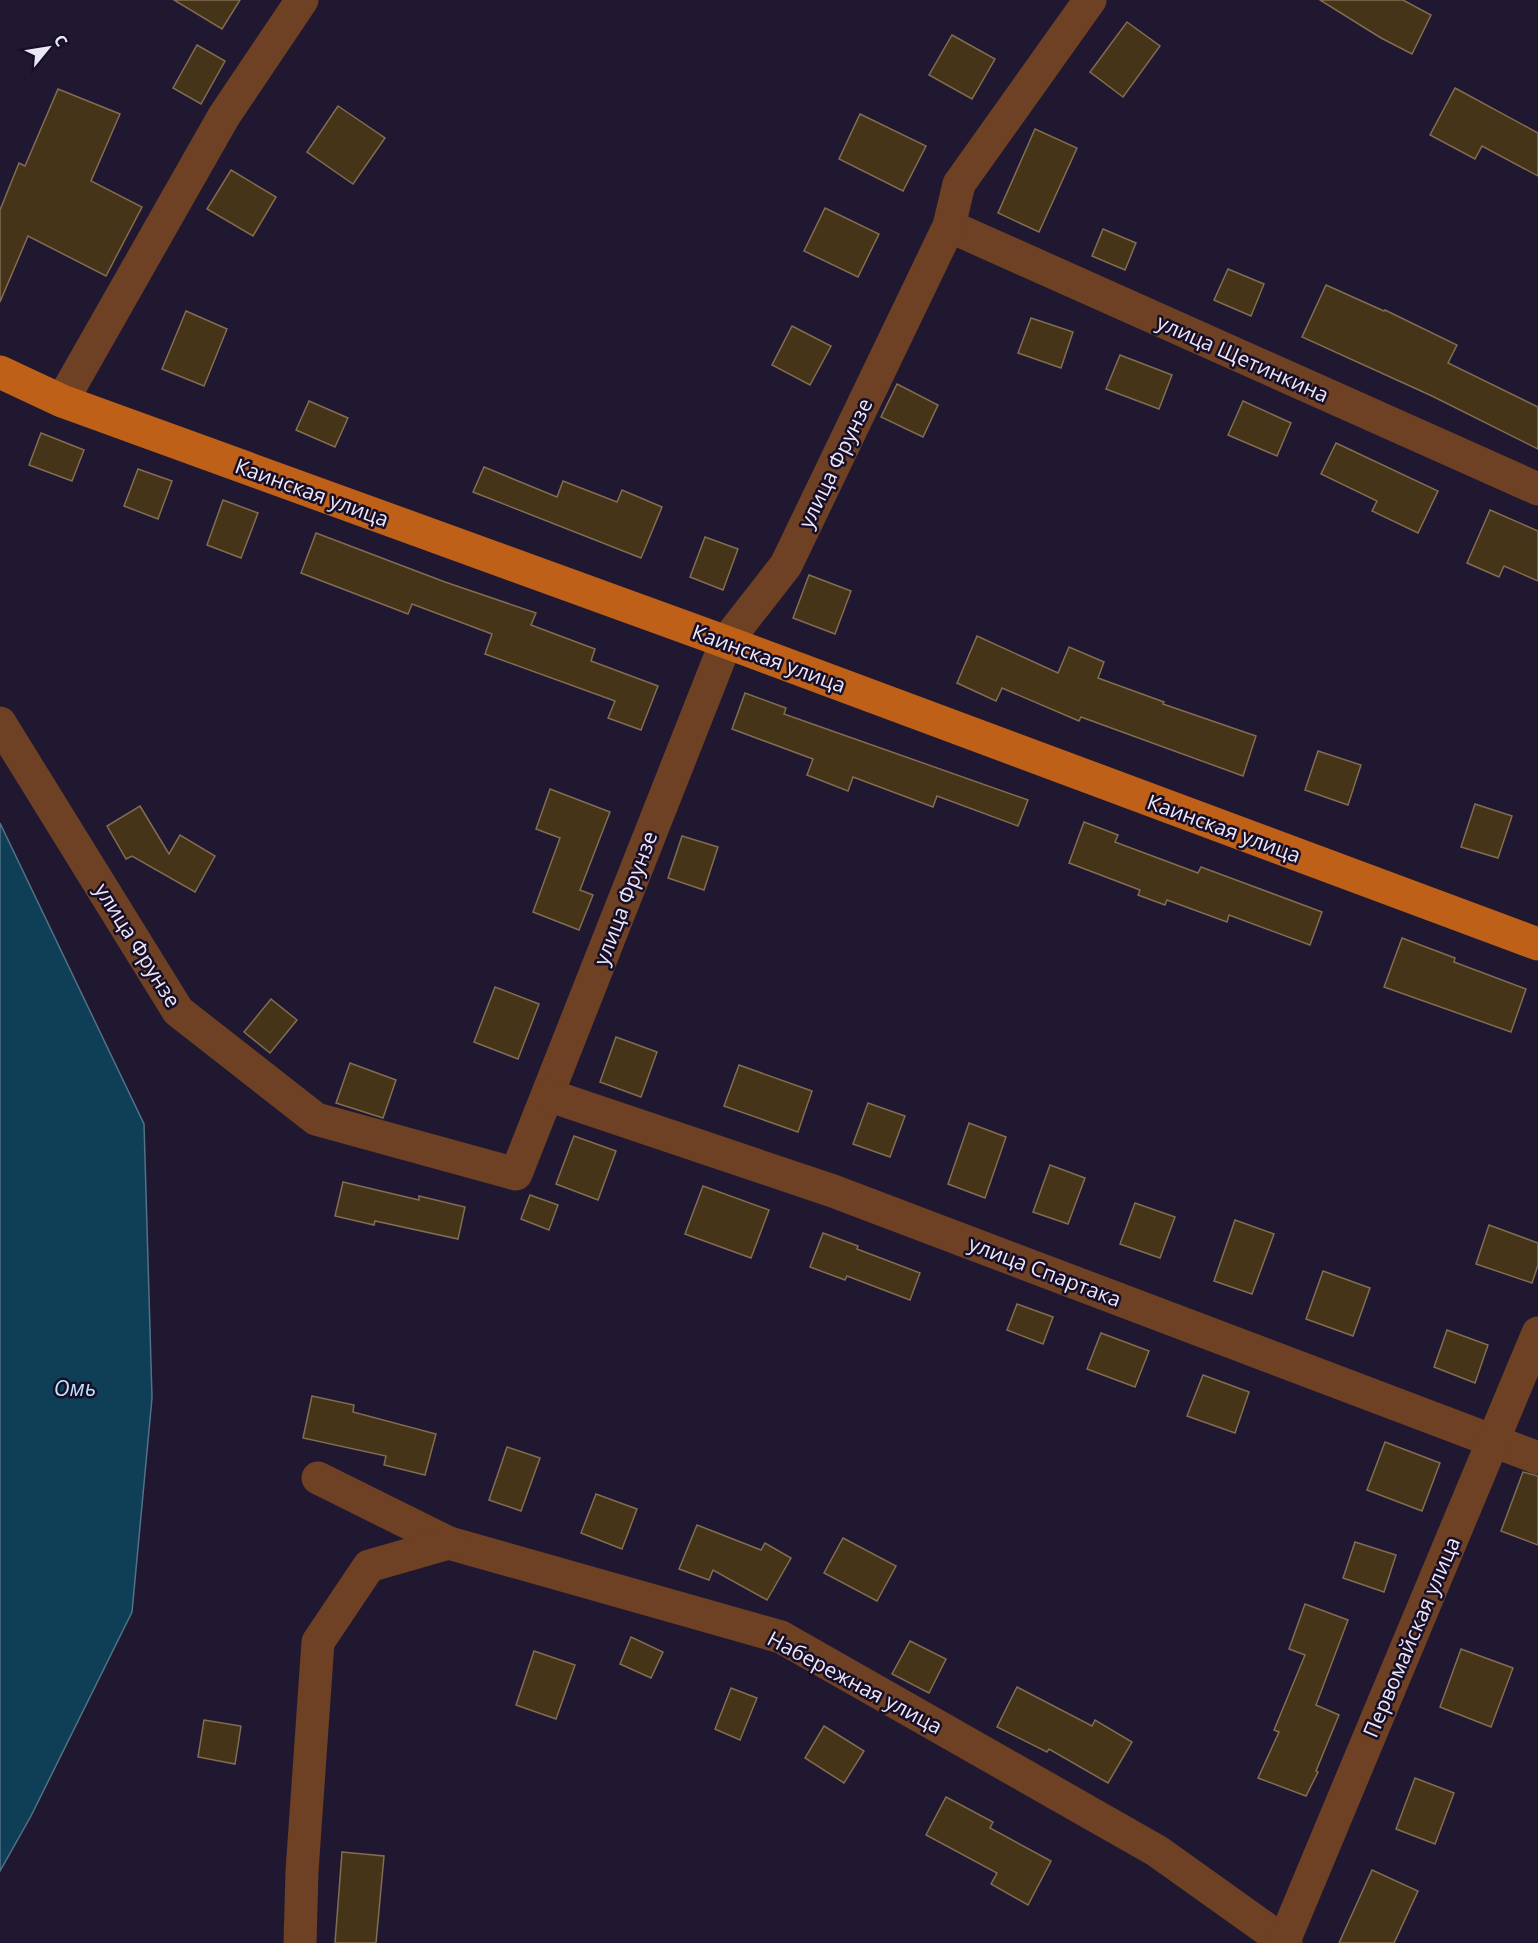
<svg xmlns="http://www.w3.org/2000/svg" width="1538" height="1943" font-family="'Open Sans',sans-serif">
	<rect width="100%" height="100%" fill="#201831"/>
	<path fill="#0f3f57" stroke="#517187" stroke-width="1.5" d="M 0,823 L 144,1124 L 152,1398 L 132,1612 L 31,1816 L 0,1871 Z"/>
	<g fill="#463419" stroke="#816d51" stroke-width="1.5">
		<path d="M 174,0 L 240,0 L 222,29 Z"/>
		<path d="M 1320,0 L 1403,0 L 1431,15 L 1412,54 L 1381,38 Z"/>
		<path d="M 1127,22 L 1160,46 L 1123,97 L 1090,72 Z"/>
		<path d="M 952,35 L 995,59 L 972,99 L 929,75 Z"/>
		<path d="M 197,45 L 225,61 L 201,104 L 173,88 Z"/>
		<path d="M 1455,88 L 1538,133 L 1538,176 L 1482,146 L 1475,159 L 1430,135 Z"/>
		<path d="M 58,89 L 120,114 L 91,181 L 142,207 L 106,276 L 28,236 L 0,302 L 0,210 L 19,163 L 25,166 Z"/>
		<path d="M 338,106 L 385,138 L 353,184 L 307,152 Z"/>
		<path d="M 860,114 L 926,146 L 903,191 L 839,159 Z"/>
		<path d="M 1035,129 L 1077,148 L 1039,232 L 998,213 Z"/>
		<path d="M 231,170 L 276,197 L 253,236 L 207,209 Z"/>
		<path d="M 825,208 L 879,234 L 858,277 L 804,251 Z"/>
		<path d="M 1103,229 L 1136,243 L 1125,270 L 1092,256 Z"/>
		<path d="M 1228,269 L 1264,284 L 1251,316 L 1214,300 Z"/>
		<path d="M 1326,285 L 1384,311 L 1385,310 L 1457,345 L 1448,363 L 1538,407 L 1538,449 L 1432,396 L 1302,337 Z"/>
		<path d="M 186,311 L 227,329 L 204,386 L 162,369 Z"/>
		<path d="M 1031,318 L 1073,332 L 1061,368 L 1018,353 Z"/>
		<path d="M 792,326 L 831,346 L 810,385 L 772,365 Z"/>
		<path d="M 1120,355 L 1172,375 L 1159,409 L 1106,389 Z"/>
		<path d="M 897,384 L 938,405 L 923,437 L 881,417 Z"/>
		<path d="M 309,401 L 348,418 L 335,447 L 296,430 Z"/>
		<path d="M 1243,401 L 1291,423 L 1277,456 L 1228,435 Z"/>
		<path d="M 41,433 L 84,450 L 72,481 L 29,465 Z"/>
		<path d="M 1336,443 L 1438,491 L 1418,533 L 1372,511 L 1377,501 L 1321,474 Z"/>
		<path d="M 484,467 L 557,497 L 563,481 L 617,502 L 622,490 L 662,507 L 641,558 L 473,492 Z"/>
		<path d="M 138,469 L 172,481 L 158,519 L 124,506 Z"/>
		<path d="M 223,500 L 258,513 L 241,558 L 207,545 Z"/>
		<path d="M 1490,510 L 1538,531 L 1538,581 L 1504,566 L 1499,577 L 1467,563 Z"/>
		<path d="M 316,533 L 445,582 L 536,613 L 531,625 L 595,649 L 591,661 L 658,686 L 641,730 L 608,718 L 615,701 L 485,654 L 492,634 L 412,604 L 408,614 L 301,573 Z"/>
		<path d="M 705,537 L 738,549 L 723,590 L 690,577 Z"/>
		<path d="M 809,575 L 851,591 L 835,634 L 793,618 Z"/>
		<path d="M 977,636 L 1058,673 L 1069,647 L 1104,662 L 1098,678 L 1164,702 L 1163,704 L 1256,736 L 1243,776 L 1081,717 L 1079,721 L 1002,688 L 996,701 L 957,683 Z"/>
		<path d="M 745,693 L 786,708 L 784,714 L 1028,800 L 1018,826 L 937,796 L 933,807 L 853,777 L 848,791 L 807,775 L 813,759 L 732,729 Z"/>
		<path d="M 1318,751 L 1361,765 L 1348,805 L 1305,790 Z"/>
		<path d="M 550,789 L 610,812 L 580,890 L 593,895 L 579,930 L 533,912 L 560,838 L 536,829 Z"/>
		<path d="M 1475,804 L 1512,816 L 1498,858 L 1461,847 Z"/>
		<path d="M 140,806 L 169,854 L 180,835 L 215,856 L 195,892 L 132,856 L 126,859 L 107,826 Z"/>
		<path d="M 1084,822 L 1118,835 L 1115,842 L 1198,873 L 1201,867 L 1322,912 L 1310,945 L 1229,915 L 1227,922 L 1167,900 L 1165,905 L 1138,895 L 1140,890 L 1069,863 Z"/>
		<path d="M 682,836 L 718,847 L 704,890 L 668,878 Z"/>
		<path d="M 1402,938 L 1455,958 L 1454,962 L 1526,989 L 1511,1032 L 1384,987 Z"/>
		<path d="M 495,987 L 539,1004 L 518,1059 L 474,1042 Z"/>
		<path d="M 271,999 L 297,1020 L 270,1053 L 244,1032 Z"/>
		<path d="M 616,1037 L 657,1052 L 641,1097 L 600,1082 Z"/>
		<path d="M 350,1063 L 396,1080 L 383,1118 L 336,1103 Z"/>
		<path d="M 739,1065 L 812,1091 L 798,1132 L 724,1106 Z"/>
		<path d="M 868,1103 L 905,1116 L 890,1157 L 853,1144 Z"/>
		<path d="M 969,1123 L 1006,1137 L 985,1198 L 948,1184 Z"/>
		<path d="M 574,1136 L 616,1151 L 598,1200 L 556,1184 Z"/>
		<path d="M 1050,1165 L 1085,1178 L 1068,1224 L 1033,1212 Z"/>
		<path d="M 343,1182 L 419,1200 L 419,1196 L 465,1207 L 458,1239 L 375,1221 L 374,1225 L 335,1216 Z"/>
		<path d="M 703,1186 L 769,1210 L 751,1258 L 685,1234 Z"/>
		<path d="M 530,1195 L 558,1205 L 549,1230 L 521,1219 Z"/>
		<path d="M 1135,1203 L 1175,1217 L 1160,1258 L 1120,1244 Z"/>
		<path d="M 1235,1220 L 1274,1234 L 1252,1294 L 1214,1281 Z"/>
		<path d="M 1489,1225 L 1538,1243 L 1538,1265 L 1532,1283 L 1476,1264 Z"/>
		<path d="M 823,1233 L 858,1246 L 857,1249 L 920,1273 L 910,1300 L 847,1276 L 845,1280 L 810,1267 Z"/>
		<path d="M 1323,1271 L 1370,1288 L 1353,1336 L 1306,1319 Z"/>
		<path d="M 1017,1304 L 1053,1317 L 1043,1344 L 1007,1330 Z"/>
		<path d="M 1447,1330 L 1488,1345 L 1475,1383 L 1434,1367 Z"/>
		<path d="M 1101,1333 L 1149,1351 L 1135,1387 L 1087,1369 Z"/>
		<path d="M 1203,1375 L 1249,1392 L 1235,1433 L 1187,1416 Z"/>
		<path d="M 312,1396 L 354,1405 L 353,1412 L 436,1434 L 425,1475 L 384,1465 L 386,1456 L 303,1438 Z"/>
		<path d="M 1385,1442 L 1440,1463 L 1422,1511 L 1367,1490 Z"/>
		<path d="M 507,1447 L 540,1458 L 521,1511 L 489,1500 Z"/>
		<path d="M 1523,1472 L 1538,1476 L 1538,1545 L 1501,1531 Z"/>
		<path d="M 596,1494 L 637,1509 L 622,1549 L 581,1533 Z"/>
		<path d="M 697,1525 L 761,1550 L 765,1543 L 791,1558 L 767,1600 L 713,1570 L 709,1580 L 679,1569 Z"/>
		<path d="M 843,1538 L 896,1566 L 877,1601 L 824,1573 Z"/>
		<path d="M 1355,1542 L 1396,1555 L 1384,1592 L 1343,1578 Z"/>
		<path d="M 1305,1604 L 1348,1620 L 1316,1705 L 1339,1715 L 1316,1771 L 1318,1772 L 1306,1796 L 1258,1778 L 1279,1732 L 1274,1730 L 1305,1655 L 1289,1649 Z"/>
		<path d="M 631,1637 L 663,1652 L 651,1678 L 620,1664 Z"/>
		<path d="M 910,1641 L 946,1659 L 929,1693 L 892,1674 Z"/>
		<path d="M 1461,1649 L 1513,1668 L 1491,1727 L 1440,1707 Z"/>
		<path d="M 534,1651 L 575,1665 L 556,1719 L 516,1705 Z"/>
		<path d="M 1017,1687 L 1092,1726 L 1095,1720 L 1132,1742 L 1108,1783 L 1049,1749 L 1047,1752 L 997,1727 Z"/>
		<path d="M 731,1688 L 757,1698 L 740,1740 L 715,1729 Z"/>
		<path d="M 204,1720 L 241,1726 L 235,1764 L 198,1757 Z"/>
		<path d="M 824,1726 L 864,1751 L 844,1783 L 805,1758 Z"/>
		<path d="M 1415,1778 L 1454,1793 L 1435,1844 L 1396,1829 Z"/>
		<path d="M 946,1797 L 993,1822 L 990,1828 L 1051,1861 L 1028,1905 L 991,1884 L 997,1873 L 926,1835 Z"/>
		<path d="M 342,1852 L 384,1856 L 376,1943 L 335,1943 Z"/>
		<path d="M 1372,1870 L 1418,1891 L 1394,1943 L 1339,1943 Z"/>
	</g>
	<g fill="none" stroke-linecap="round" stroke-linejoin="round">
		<g stroke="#6e4024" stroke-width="33">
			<path d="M 949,226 L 1538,489"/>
			<path d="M 62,401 L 224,116 L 302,0"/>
			<path d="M 0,723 L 178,1011 L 316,1119 L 516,1174 L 726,642 L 786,565 L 949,226 L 959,184 L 1090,0"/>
			<path d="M 548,1095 L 833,1191 L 1538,1458"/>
			<path d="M 318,1478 L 449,1543 L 781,1637 L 1157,1851 L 1286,1943"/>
			<path d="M 1284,1941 L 1538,1333"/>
			<path d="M 300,1943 L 302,1871 L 318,1642 L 369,1566 L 449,1543"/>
		</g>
		<path stroke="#be6018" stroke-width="33" d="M 0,372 L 62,401 L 726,642 L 1538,944"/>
	</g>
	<g text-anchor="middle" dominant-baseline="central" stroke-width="5" stroke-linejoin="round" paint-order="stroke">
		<g font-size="21" fill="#ebe7f8" stroke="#170e27">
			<text transform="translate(1243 358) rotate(24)">улица Щетинкина</text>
			<text transform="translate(835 463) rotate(-64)">улица Фрунзе</text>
			<text transform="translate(312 492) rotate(20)">Каинская улица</text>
			<text transform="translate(769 658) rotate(20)">Каинская улица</text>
			<text transform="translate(1224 828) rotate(20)">Каинская улица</text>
			<text transform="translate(625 898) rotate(-69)">улица Фрунзе</text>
			<text transform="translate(138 945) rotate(58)">улица Фрунзе</text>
			<text transform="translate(1045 1271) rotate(21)">улица Спартака</text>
			<text transform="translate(1411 1637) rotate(-67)">Первомайская улица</text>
			<text transform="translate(855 1682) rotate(28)">Набережная улица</text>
		</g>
		<g font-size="22" font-style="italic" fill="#bbe4fd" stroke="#170e27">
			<text x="75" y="1387">Омь</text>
		</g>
	</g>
	<g transform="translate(48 48) rotate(60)" stroke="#170e27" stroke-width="4.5" paint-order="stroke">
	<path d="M0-4.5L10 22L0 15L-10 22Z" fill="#ebe7f8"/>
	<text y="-9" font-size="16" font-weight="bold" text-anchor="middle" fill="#ebe7f8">С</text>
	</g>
</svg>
